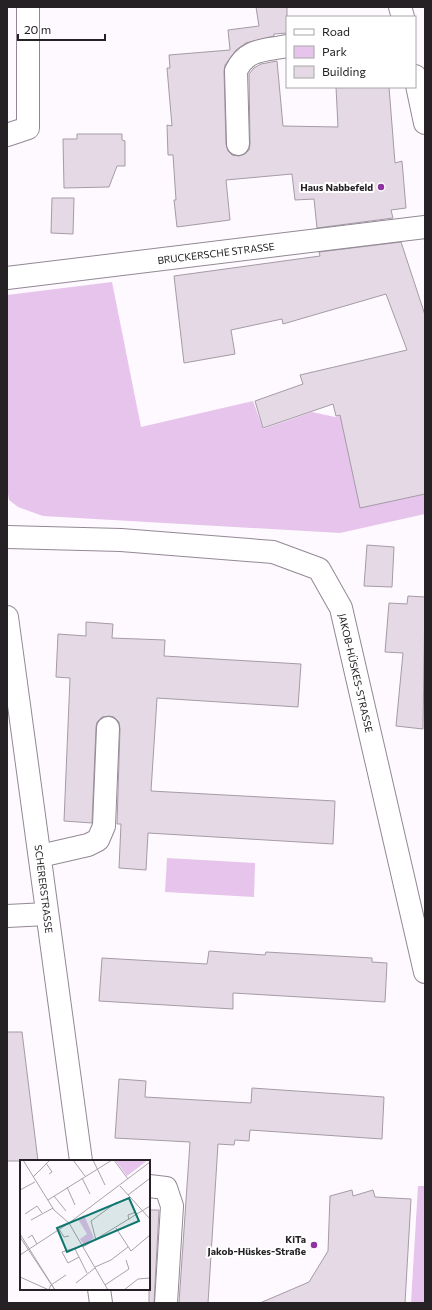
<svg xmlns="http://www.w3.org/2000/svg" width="432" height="1310" font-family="Commissioner,sans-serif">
	<rect width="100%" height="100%" fill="#fef9fe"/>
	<g fill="#e6c4ec">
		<path d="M 112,282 L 141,427 L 253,401 L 263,429 L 312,412 L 335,417 L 425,396 L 425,514 L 340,533 L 43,516 L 18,507 L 9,500 L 7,487 L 7,295 Z"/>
		<path d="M 167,858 L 255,863 L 254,897 L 165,892 Z"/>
		<path d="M 418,1186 L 425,1186 L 425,1303 L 411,1303 Z"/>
	</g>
	<g fill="#e4d9e5" stroke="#a59ba7">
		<path d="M 256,7 L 287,7 L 287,33 L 274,34 L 274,36 L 246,43 L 236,50 L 225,65 L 224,71 L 226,144 L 228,151 L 232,155 L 239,156 L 245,154 L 249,150 L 250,144 L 249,74 L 254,68 L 261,64 L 277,61 L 283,126 L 338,127 L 336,87 L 389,87 L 395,163 L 402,161 L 406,208 L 391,210 L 393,218 L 317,228 L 314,199 L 295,200 L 292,174 L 226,180 L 230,220 L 177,227 L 174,200 L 176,200 L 173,155 L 168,155 L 167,125 L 172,126 L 167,68 L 170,68 L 169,55 L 230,50 L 228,30 L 259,26 Z"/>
		<path d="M 77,134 L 122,134 L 122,140 L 125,141 L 125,166 L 117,166 L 109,187 L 64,188 L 63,139 L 77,139 Z"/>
		<path d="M 52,198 L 74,198 L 73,234 L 51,233 Z"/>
		<path d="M 401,242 L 425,315 L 425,494 L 360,508 L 340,415 L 336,416 L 333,404 L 263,428 L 255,401 L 303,384 L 300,375 L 407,350 L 386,294 L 283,324 L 282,319 L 231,330 L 235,354 L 184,363 L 174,276 L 320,256 L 319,252 Z"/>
		<path d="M 367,545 L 394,547 L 392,587 L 364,586 Z"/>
		<path d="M 408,596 L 425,597 L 423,729 L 396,726 L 403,653 L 385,652 L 389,603 L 407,604 Z"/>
		<path d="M 86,622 L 113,624 L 112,638 L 165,640 L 164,656 L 301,664 L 298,707 L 157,698 L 151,791 L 335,801 L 333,844 L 148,833 L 146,870 L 119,868 L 121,824 L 117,824 L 120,729 L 119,722 L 114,717 L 109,716 L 102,717 L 97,722 L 96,727 L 92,823 L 64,821 L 70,678 L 56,677 L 58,634 L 86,636 Z"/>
		<path d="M 209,951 L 265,955 L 266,952 L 372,958 L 372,962 L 387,963 L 385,1002 L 233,993 L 233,1009 L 99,1001 L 102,958 L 207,964 Z"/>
		<path d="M 7,1032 L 22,1032 L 38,1161 L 7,1161 Z"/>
		<path d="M 119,1079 L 146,1081 L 145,1097 L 251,1103 L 252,1088 L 384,1097 L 382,1139 L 250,1130 L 249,1141 L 235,1140 L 234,1145 L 218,1144 L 208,1303 L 179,1303 L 190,1142 L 115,1138 Z"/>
		<path d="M 352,1190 L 353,1196 L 373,1190 L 375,1197 L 411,1199 L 405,1303 L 260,1303 L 309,1282 L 328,1251 L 330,1196 Z"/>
		<path d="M 149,1210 L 159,1210 L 154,1303 L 149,1303 Z"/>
	</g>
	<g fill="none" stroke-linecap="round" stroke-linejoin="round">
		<defs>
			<g id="minor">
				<path d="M 400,7 L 403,17"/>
				<path d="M 415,76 L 425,123"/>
				<path d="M 7,135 L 28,128 L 28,7"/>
				<path d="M 238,144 L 236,71 C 247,48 264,51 287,46"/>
				<path d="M 7,278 L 425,227"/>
				<path d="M 7,537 L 121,540 L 273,552 L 319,569 L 341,608 L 425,972"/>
				<path d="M 7,617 L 81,1161"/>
				<path d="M 40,856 L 88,845 L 98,840 L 104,826 L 108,728"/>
				<path d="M 7,916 L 47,914"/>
				<path d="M 149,1186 L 166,1188 L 172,1206 L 166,1303"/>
				<path d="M 99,1289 L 101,1303"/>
			</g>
		</defs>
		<use href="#minor" stroke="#928894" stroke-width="24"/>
		<use href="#minor" stroke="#fff" stroke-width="22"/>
	</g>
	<g fill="#8f349f" stroke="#fff" stroke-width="1.5">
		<circle cx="381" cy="187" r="4"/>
		<circle cx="314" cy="1245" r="4"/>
	</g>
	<g text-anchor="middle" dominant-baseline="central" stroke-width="4" stroke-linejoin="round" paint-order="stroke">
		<g font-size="10" font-weight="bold" fill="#252125" stroke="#fff" text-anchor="end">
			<text x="373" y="187">Haus Nabbefeld</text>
			<text x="306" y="1239">KiTa<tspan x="306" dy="12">Jakob-Hüskes-Straße</tspan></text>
		</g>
		<g font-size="10" fill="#252125" stroke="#fff">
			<text transform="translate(216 253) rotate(-7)">BRUCKERSCHE STRASSE</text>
			<text transform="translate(356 673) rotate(77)">JAKOB-HÜSKES-STRASSE</text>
			<text transform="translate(44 889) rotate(83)">SCHERERSTRASSE</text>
		</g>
	</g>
	<g transform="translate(20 1160)">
		<rect width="130" height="130" fill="#fef9fe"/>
		<path d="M 95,0 L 128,0 L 107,16 ZM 64,55 L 74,78 L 64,85 L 60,79 L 67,74 L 58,59 Z" fill="#e6c4ec"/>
		<path fill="none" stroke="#a7a3a7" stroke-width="1" d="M 3,0 L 34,50 L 49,63 L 88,130M 53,0 L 65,16M 73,0 L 85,25M 94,0 L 108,19M 26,3 L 32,12 L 29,14M 13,17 L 30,0M 62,18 L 70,34M 100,26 L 130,59M 47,27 L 55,45M 0,30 L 15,22M 108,35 L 129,19M 34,36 L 46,51M 28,40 L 92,0M 5,54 L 17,46 L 22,53M 11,60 L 33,48M 109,60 L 108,55 L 116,52M 96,68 L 111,91 L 130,75M 39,69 L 44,77 L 49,76M 0,74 L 35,130M 0,77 L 35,130M 8,78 L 12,75 L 17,84M 76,80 L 71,61 L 97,42M 63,87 L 130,46M 55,89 L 59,97 L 48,103 L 42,92 L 62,86M 0,95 L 49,63 L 130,2M 59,97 L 67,113M 75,107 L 91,100 L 108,87M 0,117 L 29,130M 56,123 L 75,108M 85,125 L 109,109 L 106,100M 29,129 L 31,125 L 46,115M 104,130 L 118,119 L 130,118"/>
		<path fill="#0f766e" fill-opacity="0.15" stroke="#0f766e" stroke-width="2" d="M 109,38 L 119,61 L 47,92 L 37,68 Z"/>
		<rect width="130" height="130" fill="none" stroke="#252125" stroke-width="2"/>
	</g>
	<rect width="432" height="1310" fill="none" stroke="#252125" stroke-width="16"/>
	<rect x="286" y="16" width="130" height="72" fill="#ffffff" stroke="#a8a6a8"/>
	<rect x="294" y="29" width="20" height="6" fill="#ffffff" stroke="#a8a6a8"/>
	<text x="322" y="36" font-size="12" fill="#252125">Road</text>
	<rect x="294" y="46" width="20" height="12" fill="#e6c4ec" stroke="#a8a6a8"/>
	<text x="322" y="56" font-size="12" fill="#252125">Park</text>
	<rect x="294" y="66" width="20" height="12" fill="#e4d9e5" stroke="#a8a6a8"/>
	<text x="322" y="76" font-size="12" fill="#252125">Building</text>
	<path d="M18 34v6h87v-6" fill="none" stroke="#252125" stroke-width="2"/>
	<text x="24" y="34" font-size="12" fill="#252125" stroke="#ffffff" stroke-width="3" paint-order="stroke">20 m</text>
</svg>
